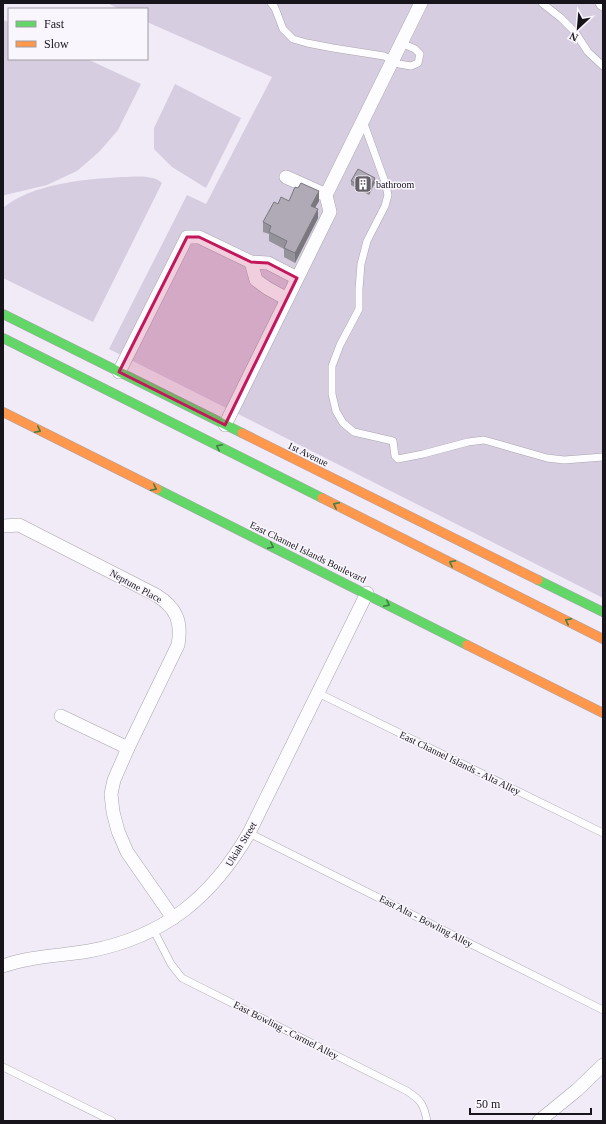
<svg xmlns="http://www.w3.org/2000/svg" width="606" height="1124" font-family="'Times New Roman',serif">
	<rect width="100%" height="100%" fill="#f0ebf6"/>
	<g fill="#d7cde1">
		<path d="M 107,3 L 603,3 L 603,598 L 109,349 L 187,195 L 206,204 L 272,77 L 147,22 L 147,9 L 119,9 Z"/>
		<path d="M 3,20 L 9,22 L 9,59 L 87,59 L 141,84 L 118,130 L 99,152 L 77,171 L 47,185 L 5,195 L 3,195 Z"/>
		<path d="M 175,84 L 241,118 L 206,188 L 172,167 L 154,149 L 154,128 Z"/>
		<path d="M 122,177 C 134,177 153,174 162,183 L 93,322 L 3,278 L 3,208 C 31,184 85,179 122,177 Z"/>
	</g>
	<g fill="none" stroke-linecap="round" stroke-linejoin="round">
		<defs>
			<g id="lane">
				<path d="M 271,3 L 275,8 L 283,29 L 293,39 L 307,43 L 333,48 L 384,56 L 399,64 L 411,66 L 418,63 L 420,54 L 415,49 L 401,43"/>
				<path d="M 542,3 L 561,18 L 575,32 L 588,52 L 603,66"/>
				<path d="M 363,121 L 385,182 L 388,195 L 385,206 L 367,241 L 361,264 L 359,289 L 359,309 L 340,345 L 332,366 L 332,394 L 336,411 L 343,423 L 354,432 L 393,441 L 395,456 L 398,459 L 423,454 L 468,442 L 484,440 L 547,458 L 564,460 L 603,457"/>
				<path d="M 318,693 L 603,833"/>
				<path d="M 249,833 L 603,1010"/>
				<path d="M 153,929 L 171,964 L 182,978 L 407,1091 C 421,1100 424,1105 427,1121"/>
				<path d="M 3,1067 L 112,1121"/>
			</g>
			<g id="street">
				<path d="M 602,3 L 603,4"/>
				<path d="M 326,195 L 421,3"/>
				<path d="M 251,262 L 256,280 L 267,288 L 287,299"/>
				<path d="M 119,372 L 187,237 L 199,237 L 251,262 L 268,263 L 297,278"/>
				<path d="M 225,425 L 330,212 L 326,195 L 286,177"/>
				<path d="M 3,526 L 19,525 L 156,595 C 177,608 182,622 178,645 L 128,748 L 114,780 L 111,794 L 113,812 L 118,831 L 127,852 L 173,918"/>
				<path d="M 61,716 L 128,748"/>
				<path d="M 3,966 C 31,956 60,956 89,951 C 164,937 212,897 249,833 L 367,593"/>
				<path d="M 539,1121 L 577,1090 L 603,1065"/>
			</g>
			<g id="fast">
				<path d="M 3,314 L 242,433"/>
				<path d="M 3,338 L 322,498"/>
				<path d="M 157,489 L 467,645"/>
				<path d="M 538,580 L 603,612"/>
			</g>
			<g id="slow">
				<path d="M 3,412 L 157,489"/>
				<path d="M 242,433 L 538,580"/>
				<path d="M 322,498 L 603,639"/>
				<path d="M 467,645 L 603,713"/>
			</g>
		</defs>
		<use href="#lane" stroke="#a8a5ad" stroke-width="8"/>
		<use href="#street" stroke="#a8a5ad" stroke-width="14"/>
		<use href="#fast" stroke="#a8a5ad" stroke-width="10"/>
		<use href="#slow" stroke="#a8a5ad" stroke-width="10"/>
		<use href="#lane" stroke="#fdfcfe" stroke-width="7"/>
		<use href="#street" stroke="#fdfcfe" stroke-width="13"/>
		<use href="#fast" stroke="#63d668" stroke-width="9"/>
		<use href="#slow" stroke="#ff974d" stroke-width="9"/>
	</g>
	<g fill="#96929c">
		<path d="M 351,181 L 375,182 L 369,195 L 351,185 Z"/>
		<path d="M 289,201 L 319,201 L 315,207 L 318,218 L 295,263 L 284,257 L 284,249 L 269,241 L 269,234 L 263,232 L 263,222 L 278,204 Z"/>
	</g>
	<g fill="#7a777f">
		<path d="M 375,178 L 375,182 L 369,195 L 369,190 Z"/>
		<path d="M 319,191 L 319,201 L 311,215 L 311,206 Z"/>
		<path d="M 318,209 L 318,218 L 295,263 L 295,253 Z"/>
	</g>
	<g fill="#afaab5" stroke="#7a777f">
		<path d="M 358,169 L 375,178 L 369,190 L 351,181 Z"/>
		<path d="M 301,183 L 319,191 L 311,206 L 318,209 L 295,253 L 284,248 L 287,241 L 269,232 L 271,226 L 263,222 L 274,202 L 278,204 L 281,197 L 289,201 L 295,187 L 298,188 Z"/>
	</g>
	<defs><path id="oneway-chevron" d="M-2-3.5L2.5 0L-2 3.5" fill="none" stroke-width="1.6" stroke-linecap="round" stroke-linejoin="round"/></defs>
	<g stroke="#417f45">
		<use href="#oneway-chevron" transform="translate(38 430) rotate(26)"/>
		<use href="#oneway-chevron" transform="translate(219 447) rotate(-153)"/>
		<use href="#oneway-chevron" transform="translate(154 488) rotate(26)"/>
		<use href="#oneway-chevron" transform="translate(336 505) rotate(-153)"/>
		<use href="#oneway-chevron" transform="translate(271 546) rotate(26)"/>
		<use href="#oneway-chevron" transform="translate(452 563) rotate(-153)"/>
		<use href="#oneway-chevron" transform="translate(387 604) rotate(27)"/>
		<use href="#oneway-chevron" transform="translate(568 621) rotate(-153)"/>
	</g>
	<path fill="#c2185b" fill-opacity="0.2" stroke="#c2185b" stroke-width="3" stroke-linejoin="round" d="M 187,237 L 199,237 L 251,262 L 268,263 L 297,278 L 225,425 L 119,372 Z"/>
	<defs>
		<symbol id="building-square" viewBox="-11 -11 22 22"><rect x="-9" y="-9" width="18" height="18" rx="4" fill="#645f68" stroke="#faf6fe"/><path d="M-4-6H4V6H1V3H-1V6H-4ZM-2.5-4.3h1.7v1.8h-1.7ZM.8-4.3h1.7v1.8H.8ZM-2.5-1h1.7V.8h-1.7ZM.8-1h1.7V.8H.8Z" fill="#fff"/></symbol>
	</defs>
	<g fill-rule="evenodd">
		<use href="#building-square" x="353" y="174" width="20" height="20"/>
	</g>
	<g text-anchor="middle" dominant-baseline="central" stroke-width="3" stroke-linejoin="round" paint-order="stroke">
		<g font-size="10" fill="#18141b" stroke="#faf6fe" text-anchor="start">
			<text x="376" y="184">bathroom</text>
		</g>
		<g font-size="10" fill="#18141b" stroke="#faf6fe">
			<text transform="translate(308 454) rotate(26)">1st Avenue</text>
			<text transform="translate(308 552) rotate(26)">East Channel Islands Boulevard</text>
			<text transform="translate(136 586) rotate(29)">Neptune Place</text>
			<text transform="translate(460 763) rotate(26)">East Channel Islands - Alta Alley</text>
			<text transform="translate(241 844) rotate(-59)">Ukiah Street</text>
			<text transform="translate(426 921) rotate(27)">East Alta - Bowling Alley</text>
			<text transform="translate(286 1030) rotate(27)">East Bowling - Carmel Alley</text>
		</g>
	</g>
	<rect width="606" height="1124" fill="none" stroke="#18141b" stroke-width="8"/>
	<rect x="8" y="8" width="140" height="52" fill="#faf6fe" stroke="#a09ca3"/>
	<rect x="16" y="21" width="20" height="6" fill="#63d668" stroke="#a09ca3"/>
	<text x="44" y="28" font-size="12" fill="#18141b">Fast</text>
	<rect x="16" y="41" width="20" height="6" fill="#ff974d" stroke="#a09ca3"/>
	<text x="44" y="48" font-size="12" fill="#18141b">Slow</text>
	<g transform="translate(578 28) rotate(206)" stroke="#faf6fe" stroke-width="3" paint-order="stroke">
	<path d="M0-3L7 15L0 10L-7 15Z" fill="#18141b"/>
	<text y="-6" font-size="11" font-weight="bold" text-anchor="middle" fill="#18141b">N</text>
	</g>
	<path d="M470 1108v6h121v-6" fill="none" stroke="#18141b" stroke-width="2"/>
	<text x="476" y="1108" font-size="12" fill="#18141b" stroke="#faf6fe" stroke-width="3" paint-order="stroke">50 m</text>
</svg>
